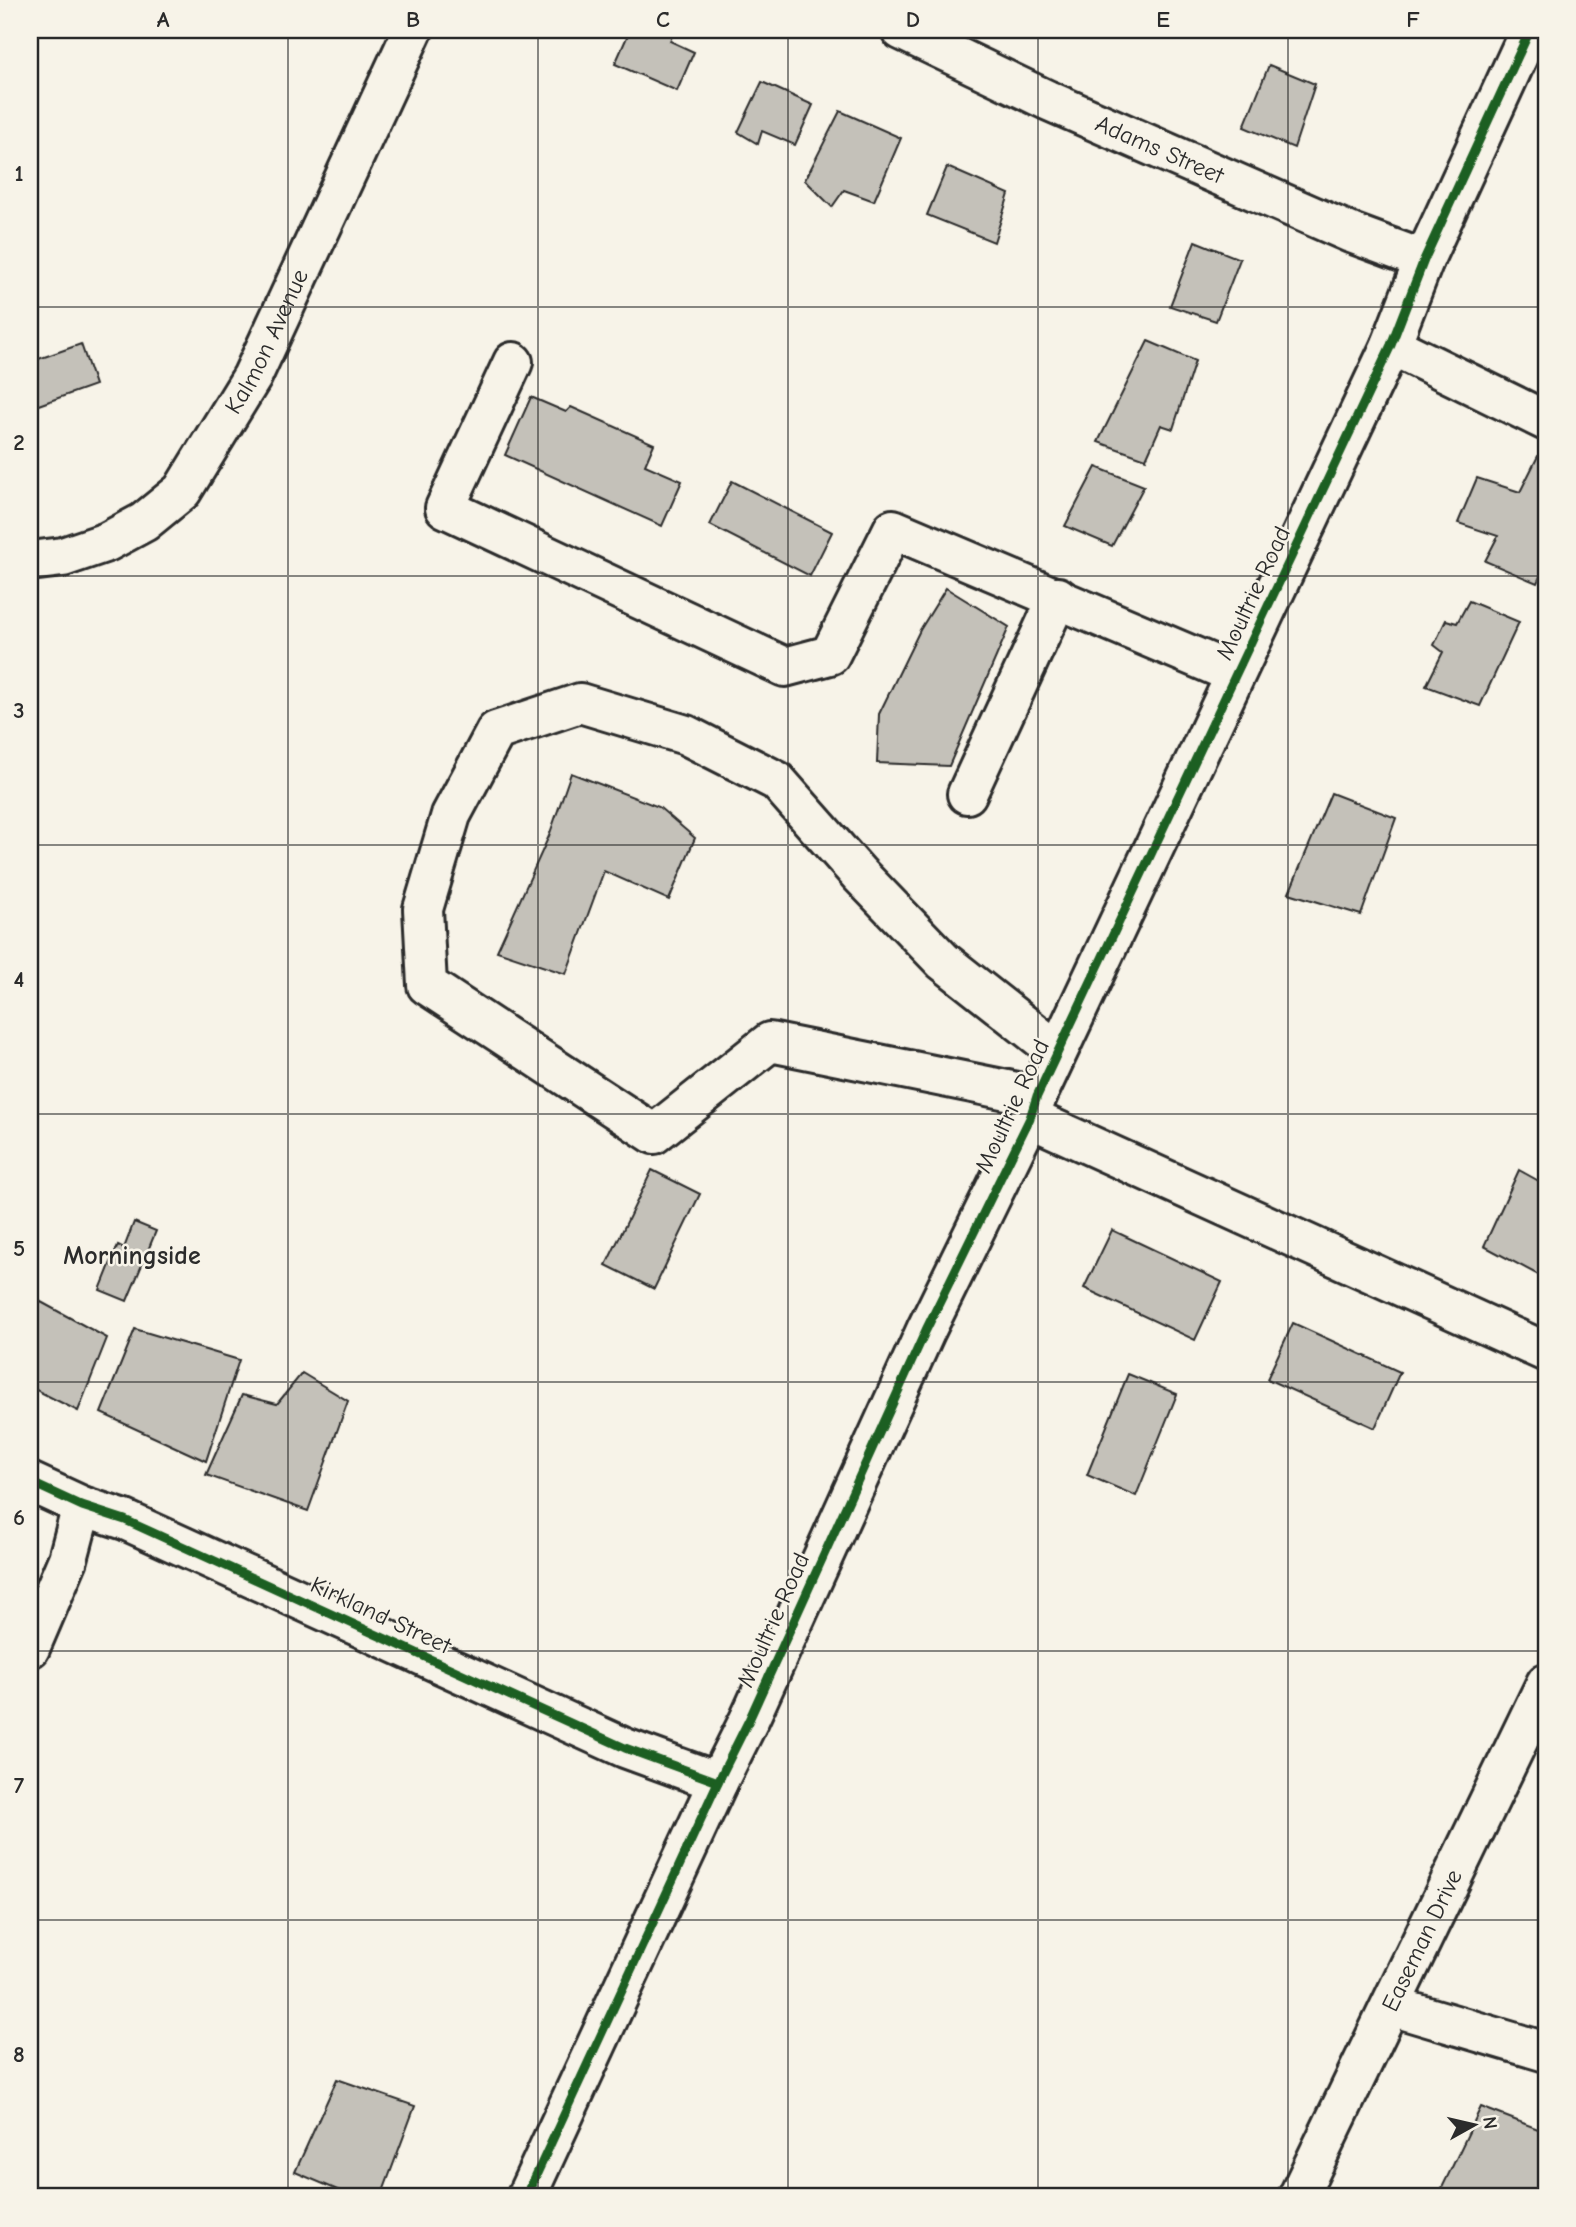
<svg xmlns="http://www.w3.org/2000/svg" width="1576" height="2227" font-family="'Comic Neue',sans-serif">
	<rect width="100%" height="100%" fill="#f7f3e8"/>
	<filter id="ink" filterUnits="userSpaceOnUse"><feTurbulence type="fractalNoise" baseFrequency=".0143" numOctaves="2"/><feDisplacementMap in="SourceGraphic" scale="14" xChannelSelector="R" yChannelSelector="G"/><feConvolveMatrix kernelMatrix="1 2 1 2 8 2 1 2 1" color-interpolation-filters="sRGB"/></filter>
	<g filter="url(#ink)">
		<g fill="#c4c1b9" stroke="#2b2b2b" stroke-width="2">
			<path d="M 630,30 L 672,30 L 674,31 L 670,41 L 694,52 L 677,91 L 615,64 Z"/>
			<path d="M 1269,65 L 1315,84 L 1294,148 L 1244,127 Z"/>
			<path d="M 762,82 L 813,105 L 795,145 L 762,131 L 758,144 L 738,132 Z"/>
			<path d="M 840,111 L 901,138 L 874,201 L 844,190 L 832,207 L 805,180 Z"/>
			<path d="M 947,167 L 1009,194 L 994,242 L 927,215 Z"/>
			<path d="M 1195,241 L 1240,259 L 1216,321 L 1170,306 Z"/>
			<path d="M 1148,341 L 1195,361 L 1173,429 L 1161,425 L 1146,459 L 1098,442 Z"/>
			<path d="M 81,344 L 95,385 L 30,408 L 30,362 Z"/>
			<path d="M 531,397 L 566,412 L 571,407 L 654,444 L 645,465 L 682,481 L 662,526 L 505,455 Z"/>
			<path d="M 1541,450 L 1546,452 L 1546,564 L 1537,583 L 1485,561 L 1498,536 L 1458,523 L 1477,478 L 1520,492 Z"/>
			<path d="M 1096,467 L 1144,486 L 1112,546 L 1065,526 Z"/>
			<path d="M 732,481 L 832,532 L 810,576 L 710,525 Z"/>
			<path d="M 946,588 L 1009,627 L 949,766 L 877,763 L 879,714 L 920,630 Z"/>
			<path d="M 1469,601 L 1519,622 L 1480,706 L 1426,686 L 1443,652 L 1434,645 L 1446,620 L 1457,623 Z"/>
			<path d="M 571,773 L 659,807 L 695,838 L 669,900 L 604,871 L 566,974 L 497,951 L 549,836 Z"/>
			<path d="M 1331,793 L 1396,818 L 1361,915 L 1289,893 Z"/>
			<path d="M 652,1170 L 700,1194 L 654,1289 L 606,1265 Z"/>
			<path d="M 1519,1170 L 1546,1185 L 1546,1279 L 1484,1246 Z"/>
			<path d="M 134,1222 L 156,1231 L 127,1301 L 100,1290 L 118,1245 L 124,1248 Z"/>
			<path d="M 1112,1230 L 1222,1282 L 1195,1340 L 1084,1288 Z"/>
			<path d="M 30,1296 L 107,1338 L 78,1411 L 30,1387 Z"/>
			<path d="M 1293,1323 L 1400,1372 L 1375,1428 L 1267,1379 Z"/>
			<path d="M 135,1329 L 239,1360 L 206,1461 L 101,1413 Z"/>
			<path d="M 302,1373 L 348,1401 L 308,1511 L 206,1475 L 242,1395 L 277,1404 Z"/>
			<path d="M 1128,1374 L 1177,1394 L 1136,1496 L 1087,1475 Z"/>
			<path d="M 337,2079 L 415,2106 L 381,2197 L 354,2197 L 295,2172 Z"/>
			<path d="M 1481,2107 L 1546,2132 L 1546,2197 L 1444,2197 L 1439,2194 Z"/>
		</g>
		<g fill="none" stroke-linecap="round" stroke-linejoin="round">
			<defs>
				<g id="minor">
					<path id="s1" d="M 901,30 L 1047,100 L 1351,233 L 1424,260"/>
					<path d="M 1391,345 L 1546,421"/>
					<path d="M 513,362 L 445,508 L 785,667 L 830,655 L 893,529 L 1235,674"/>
					<path id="s2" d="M 30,561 L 63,557 L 107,542 L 144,522 L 182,491 L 252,377 L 413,30"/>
					<path d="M 967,794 L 1058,597"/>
					<path d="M 1037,1096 L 770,1042 L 654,1134 L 427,985 L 423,909 L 451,815 L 496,731 L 580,703 L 686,735 L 777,781 L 859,874 L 943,961 L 1057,1051"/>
					<path d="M 1030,1118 L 1546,1352"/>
					<path d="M 30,1482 L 82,1506 L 125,1520 L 625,1748 L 718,1782"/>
					<path d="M 30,1648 L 68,1559 L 82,1506"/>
					<path d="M 1391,2006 L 1546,2052"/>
					<path d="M 526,2197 L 718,1782 L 749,1720 L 926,1330 L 1030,1118 L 1037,1096 L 1391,345 L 1424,260 L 1530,30"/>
					<path id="s3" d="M 1298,2197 L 1546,1683"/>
				</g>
			</defs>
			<use href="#minor" stroke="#2b2b2b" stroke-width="44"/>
			<use href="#minor" stroke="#f7f3e8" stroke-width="38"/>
			<defs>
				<g id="cycleway">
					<path d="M 30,1482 L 82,1506 L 125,1520 L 625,1748 L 718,1782"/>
					<path d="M 526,2197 L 718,1782 L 749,1720 L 926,1330 L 1030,1118 L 1037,1096 L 1391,345 L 1424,260 L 1530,30"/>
				</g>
			</defs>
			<use href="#cycleway" stroke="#f7f3e8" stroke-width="13"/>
			<use href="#cycleway" stroke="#1b5e20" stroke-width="9"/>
		</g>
	</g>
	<path fill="none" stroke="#2b2b2b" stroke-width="2" stroke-opacity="0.55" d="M 288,30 L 288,2197M 538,30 L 538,2197M 788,30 L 788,2197M 1038,30 L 1038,2197M 1288,30 L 1288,2197M 30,307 L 1546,307M 30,576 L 1546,576M 30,845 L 1546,845M 30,1114 L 1546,1114M 30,1382 L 1546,1382M 30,1651 L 1546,1651M 30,1920 L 1546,1920"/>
	<g text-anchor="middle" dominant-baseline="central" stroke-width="5" stroke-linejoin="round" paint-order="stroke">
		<g font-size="24" fill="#2b2b2b" stroke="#f7f3e8">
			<text stroke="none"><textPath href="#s1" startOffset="285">Adams Street</textPath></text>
			<text stroke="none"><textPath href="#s2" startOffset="343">Kalmon Avenue</textPath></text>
			<text transform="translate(1253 593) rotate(-65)">Moultrie Road</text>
			<text transform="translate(1012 1106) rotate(-65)">Moultrie Road</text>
			<text transform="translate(381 1615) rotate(25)">Kirkland Street</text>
			<text transform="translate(773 1620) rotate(-66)">Moultrie Road</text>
			<text stroke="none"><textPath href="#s3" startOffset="285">Easeman Drive</textPath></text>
		</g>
		<g font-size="26" font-weight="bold" fill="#2b2b2b" stroke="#f7f3e8">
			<text x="132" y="1256">Morningside</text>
		</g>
	</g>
	<rect width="1576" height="2227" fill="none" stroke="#f7f3e8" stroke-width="77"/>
	<g transform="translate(1474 2125) rotate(82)" stroke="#f7f3e8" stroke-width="5" paint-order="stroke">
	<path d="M0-5L12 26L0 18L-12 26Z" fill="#2b2b2b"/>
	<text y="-10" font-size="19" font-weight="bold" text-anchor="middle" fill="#2b2b2b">N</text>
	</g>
	<rect x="38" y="38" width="1500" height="2150" fill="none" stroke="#2b2b2b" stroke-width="2.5"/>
	<g font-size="23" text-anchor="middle" font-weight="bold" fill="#2b2b2b">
		<text x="163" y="27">A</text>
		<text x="413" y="27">B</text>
		<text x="663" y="27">C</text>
		<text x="913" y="27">D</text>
		<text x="1163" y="27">E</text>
		<text x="1413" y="27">F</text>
		<text x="19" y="181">1</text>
		<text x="19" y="450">2</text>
		<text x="19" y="718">3</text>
		<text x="19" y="987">4</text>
		<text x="19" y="1256">5</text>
		<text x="19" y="1525">6</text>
		<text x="19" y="1793">7</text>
		<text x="19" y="2062">8</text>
	</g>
</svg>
